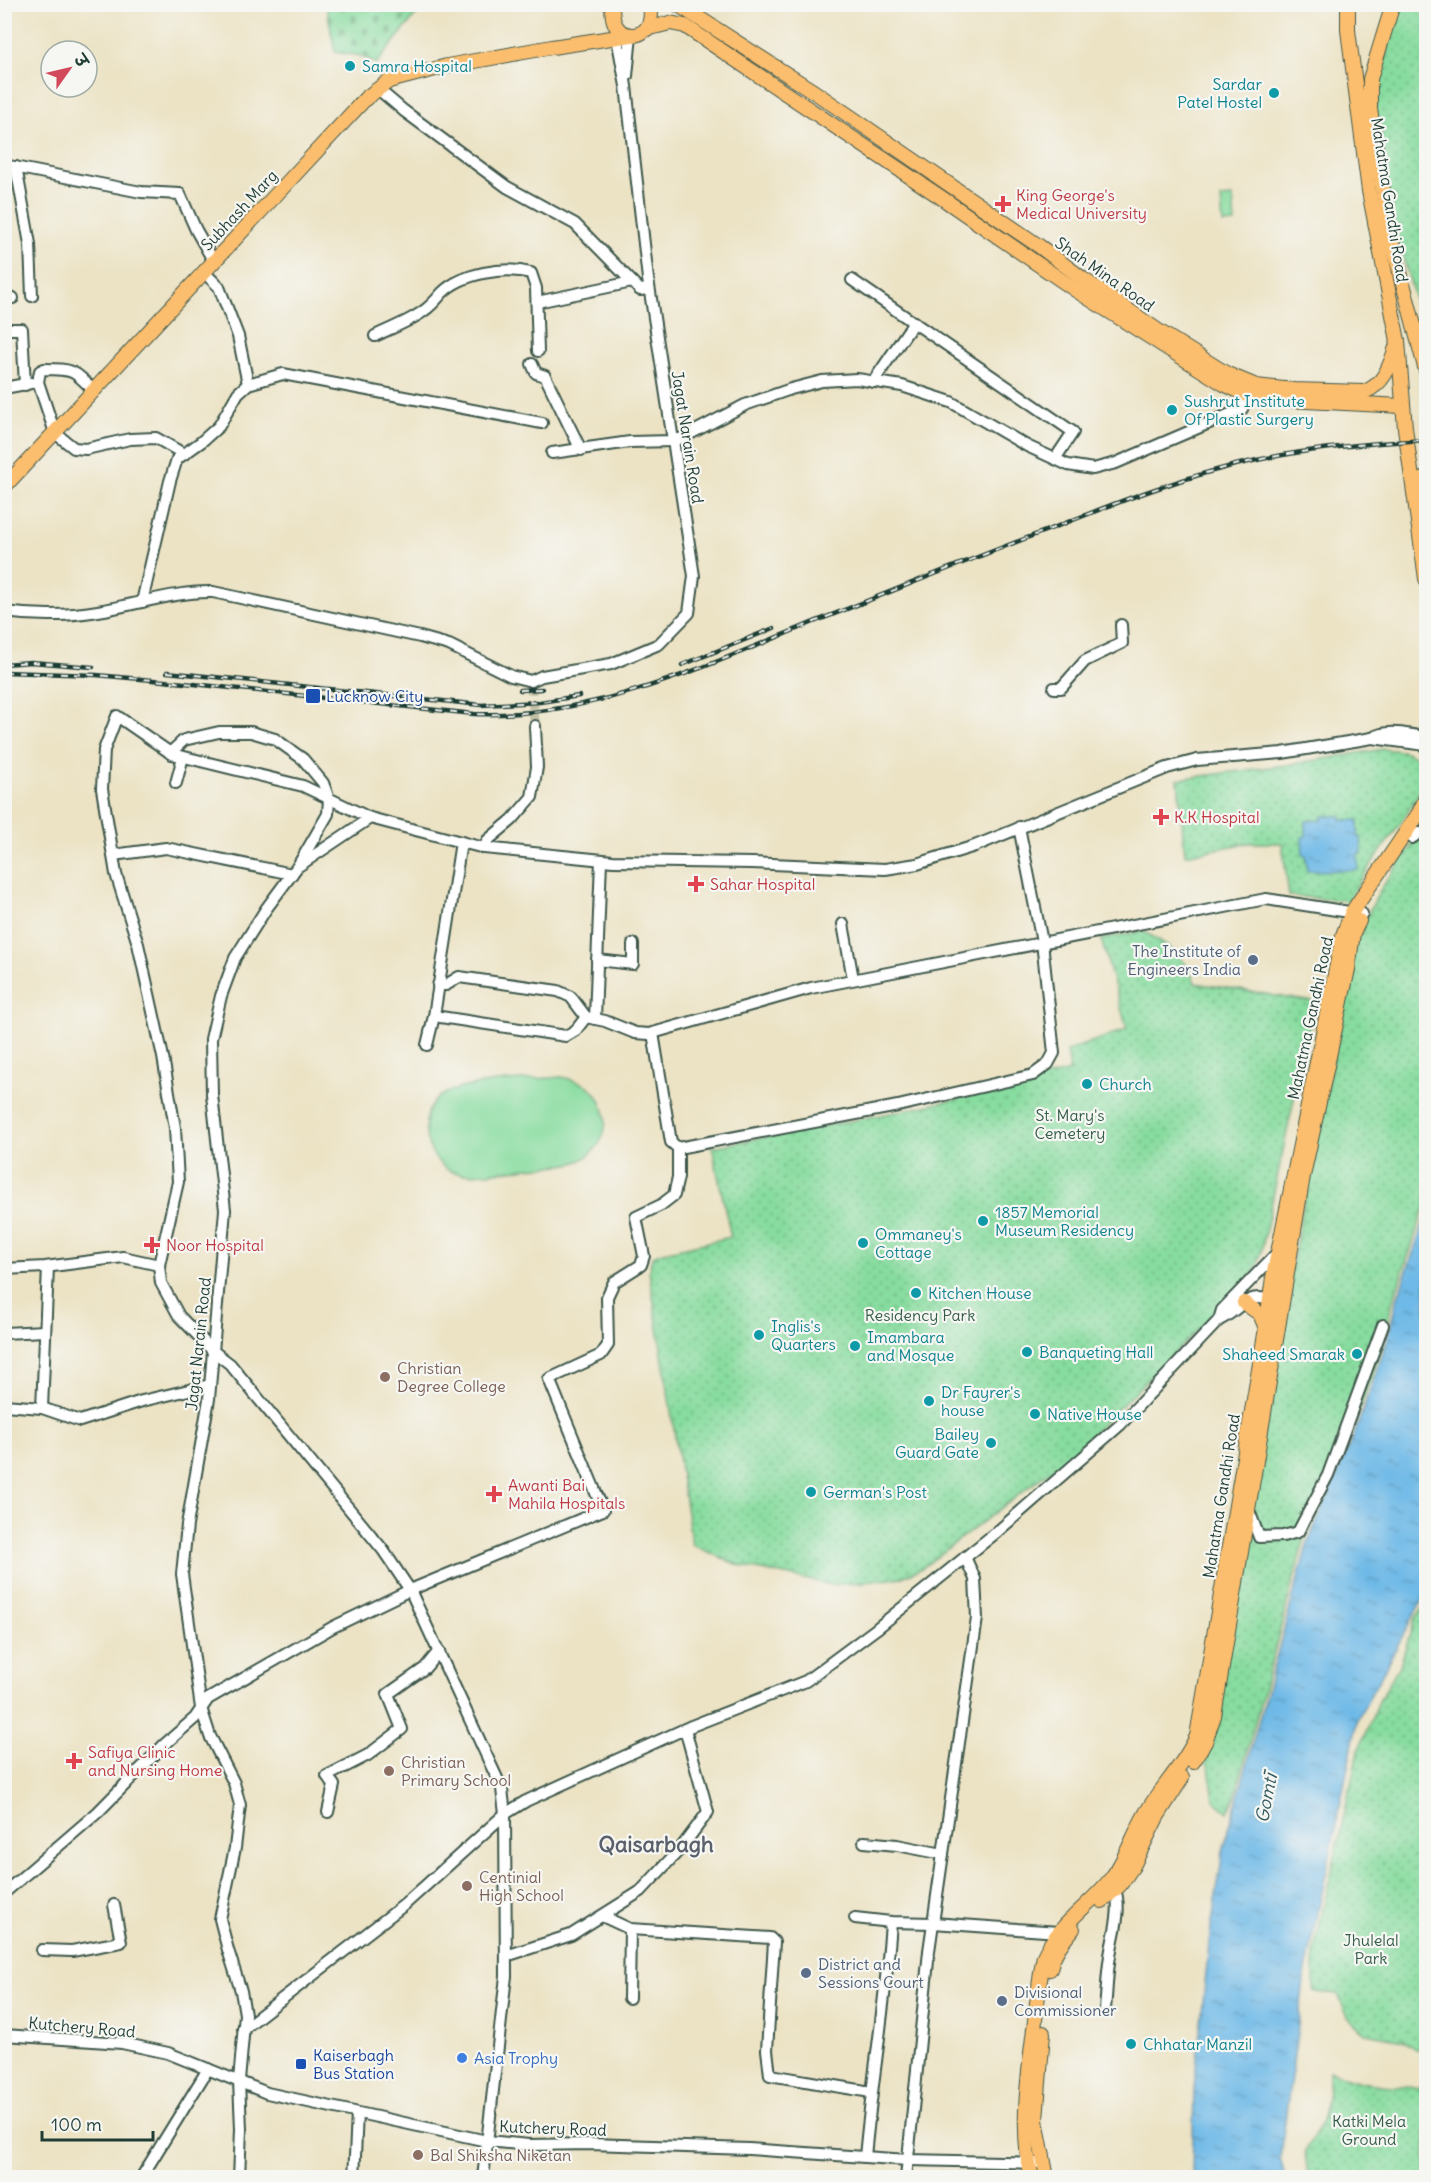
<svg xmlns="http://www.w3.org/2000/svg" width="1431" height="2182" font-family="Delius,'Playpen Sans Deva',sans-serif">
	<defs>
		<pattern id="cemetery-stones" width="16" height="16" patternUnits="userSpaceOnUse" patternTransform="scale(1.5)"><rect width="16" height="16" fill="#87dc9f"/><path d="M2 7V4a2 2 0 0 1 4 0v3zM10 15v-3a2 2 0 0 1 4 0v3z" fill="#6eb482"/></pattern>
		<pattern id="park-dots" width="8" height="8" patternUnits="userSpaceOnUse" patternTransform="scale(1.5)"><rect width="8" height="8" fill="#87dc9f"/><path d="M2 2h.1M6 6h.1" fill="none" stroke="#6eb482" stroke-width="1.8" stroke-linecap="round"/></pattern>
		<pattern id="water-ripples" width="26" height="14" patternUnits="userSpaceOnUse" patternTransform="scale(1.5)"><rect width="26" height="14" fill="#6eb9e7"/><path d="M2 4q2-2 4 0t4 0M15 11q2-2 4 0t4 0" fill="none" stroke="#5a98bc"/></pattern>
	</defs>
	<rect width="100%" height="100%" fill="#f6f6f2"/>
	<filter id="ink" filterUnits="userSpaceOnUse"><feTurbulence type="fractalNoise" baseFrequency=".0167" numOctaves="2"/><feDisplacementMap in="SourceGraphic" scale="12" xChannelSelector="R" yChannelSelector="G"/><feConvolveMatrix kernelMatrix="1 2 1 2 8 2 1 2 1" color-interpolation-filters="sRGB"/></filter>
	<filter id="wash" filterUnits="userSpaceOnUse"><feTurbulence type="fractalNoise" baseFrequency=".008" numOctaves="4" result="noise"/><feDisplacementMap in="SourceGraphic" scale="24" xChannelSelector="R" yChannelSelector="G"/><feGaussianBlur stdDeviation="1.35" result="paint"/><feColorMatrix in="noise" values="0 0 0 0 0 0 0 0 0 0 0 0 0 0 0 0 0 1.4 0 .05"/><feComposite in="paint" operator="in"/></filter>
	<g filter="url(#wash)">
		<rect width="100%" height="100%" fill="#ece3c5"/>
		<g fill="#87dc9f" stroke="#538c6a" stroke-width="1.5">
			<path d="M 1233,197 L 1235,223 L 1223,224 L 1221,198 Z"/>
			<path d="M 562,1077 C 586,1083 597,1086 604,1111 C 610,1133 597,1154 577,1162 C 569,1165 558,1165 550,1166 C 529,1168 508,1170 487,1173 C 473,1174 459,1176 447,1169 C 423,1154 416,1111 442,1095 C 465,1081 532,1080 562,1077 Z"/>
		</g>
		<path fill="url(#cemetery-stones)" stroke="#538c6a" stroke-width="1.5" d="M 326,5 L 326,4 L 424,5 L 376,64 L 361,56 L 335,52 Z"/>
		<g fill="url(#park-dots)" stroke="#538c6a" stroke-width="1.5">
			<path d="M 1399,5 L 1426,5 L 1426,338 L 1397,236 L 1375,126 L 1375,97 Z"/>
			<path d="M 1383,749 C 1393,750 1406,750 1414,756 C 1426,766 1422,789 1415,800 C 1396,835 1367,865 1348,901 L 1289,896 L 1282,843 L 1248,843 L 1185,855 L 1178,779 L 1287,765 Z"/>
			<path d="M 1426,825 L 1426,1204 L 1391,1307 L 1383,1344 L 1349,1438 L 1304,1541 L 1235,1797 L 1228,1812 L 1214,1800 L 1209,1767 L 1201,1759 L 1301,1217 L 1358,933 L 1381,889 Z"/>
			<path d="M 1142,931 C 1163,941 1189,959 1195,983 L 1315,1002 L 1260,1257 L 1252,1277 L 1070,1456 L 922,1568 L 900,1578 L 832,1585 L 738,1565 L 692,1545 L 649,1271 L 652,1257 L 659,1253 L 731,1237 L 712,1147 C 832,1125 952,1103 1070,1071 L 1067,1051 L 1127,1029 L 1101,939 Z"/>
			<path d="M 1426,1604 L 1426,2049 L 1416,2049 L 1403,2040 L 1365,2033 L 1347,2017 L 1338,1994 L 1314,1992 L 1314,1951 L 1358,1751 L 1380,1699 L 1401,1662 L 1415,1619 Z"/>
			<path d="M 1330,2070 C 1355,2086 1389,2085 1418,2088 L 1426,2083 L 1426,2177 L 1308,2177 L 1305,2152 L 1322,2121 L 1327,2098 Z"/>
			<path d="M 941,2172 L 987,2177 L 932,2177 Z"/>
		</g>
		<g fill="url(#water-ripples)" stroke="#467b8e" stroke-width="1.5">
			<path d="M 1322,816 L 1341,816 L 1341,820 L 1358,820 L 1358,837 L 1361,837 L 1362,854 L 1358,854 L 1358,870 L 1307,871 L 1306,856 L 1303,855 L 1302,837 L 1306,836 L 1306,821 L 1322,820 Z"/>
			<path d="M 1426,1216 L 1426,1593 L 1358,1718 L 1304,1981 L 1280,2158 L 1285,2177 L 1192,2177 L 1194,2089 L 1210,1935 L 1223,1851 L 1308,1542 L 1354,1435 L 1387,1342 L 1396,1302 Z"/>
		</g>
	</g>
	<g filter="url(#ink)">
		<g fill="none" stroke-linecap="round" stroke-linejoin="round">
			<path stroke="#c3c2a8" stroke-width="10" stroke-dasharray="10 5" stroke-linecap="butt" d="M 531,684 L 535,726"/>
			<defs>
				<g id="minor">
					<path d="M 627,76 L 631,35"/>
					<path d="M 378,89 L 404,111 L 507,187 L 575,224 L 640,290 L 649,289"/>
					<path d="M 4,165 L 141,192 L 180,194 L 196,230 L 214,262"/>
					<path d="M 16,167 L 30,244 L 32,296"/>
					<path d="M 204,272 L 219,287 L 238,336 L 248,384"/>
					<path d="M 852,280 L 1073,432 L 1055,459"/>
					<path d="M 4,298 L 13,298"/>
					<path d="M 537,302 L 632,282"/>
					<path d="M 4,329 L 22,329 L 25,385"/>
					<path d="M 375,336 C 391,328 411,321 425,310 C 432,305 437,299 442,293 C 462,273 504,266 531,273 L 536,288 L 538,351"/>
					<path d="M 532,364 L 536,373 L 545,376 L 581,450"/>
					<path d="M 873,382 L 914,322"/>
					<path d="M 4,388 L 31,383"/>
					<path d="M 94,391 C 74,370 73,369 44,369 L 40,371 L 38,382 L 55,433 L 74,448 L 86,449 L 130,439 L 156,438 L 184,454"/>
					<path d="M 552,453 L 630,442 L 673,441 L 682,438 L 745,405 L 791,389 L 822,381 L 857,379 L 902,386 L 951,402 L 1027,446 L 1068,465 L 1093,469 L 1116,463 L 1242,409 L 1250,388"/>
					<path d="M 142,602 L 170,481 L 177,459 L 201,442 L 219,426 L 238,393 L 248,384 L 283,374 L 542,423"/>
					<path d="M 4,612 C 34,616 69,616 98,611 C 136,605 175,591 213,592 L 420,637 L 449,645 L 511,676 L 531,681"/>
					<path d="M 531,681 L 542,676 L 611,664 L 659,644 L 689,613 L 694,576 L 648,279 L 626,86 L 616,32"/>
					<path d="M 1054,688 L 1061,688 L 1085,661 L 1122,643 L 1121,625"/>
					<path d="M 1372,738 L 1426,745"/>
					<path d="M 170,753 L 184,740 L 219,732 L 251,732 L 275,739 L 303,759 L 323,783 L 329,799 L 328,814 L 299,864"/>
					<path d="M 176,783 L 183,757"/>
					<path d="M 1412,838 L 1419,833 L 1426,834"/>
					<path d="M 484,848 L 488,840 L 512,820 L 532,797 L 537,767 L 535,726"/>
					<path d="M 113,855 L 166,848 L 292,874"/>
					<path d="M 843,924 L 853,979"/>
					<path d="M 597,960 L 633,964 L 633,944"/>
					<path d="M 438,985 L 446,985 L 459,977 L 558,991 L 571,997 L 586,1017 L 605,1021 L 635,1033 L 649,1034 L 811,988 L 1266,899 L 1362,914"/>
					<path d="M 434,1016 L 566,1036 L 576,1030 L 586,1017"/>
					<path d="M 595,1019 L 601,860"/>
					<path d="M 653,1033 L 671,1142 L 678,1148"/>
					<path d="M 427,1045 L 434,1016 L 461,842"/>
					<path d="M 678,1148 L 898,1106 L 1033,1075 L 1048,1064 L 1054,1053 L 1042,942 L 1019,827"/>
					<path d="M 4,1269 L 45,1267 L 123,1257 L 159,1265"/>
					<path d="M 1219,1320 L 1222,1310 L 1277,1253"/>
					<path d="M 4,1333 L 45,1331"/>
					<path d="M 4,1405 L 42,1408 L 80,1421 L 142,1401 L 210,1385"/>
					<path d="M 42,1408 L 48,1267"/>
					<path d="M 1248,1508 L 1259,1537 L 1283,1536 L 1298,1532 L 1328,1475 L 1383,1325"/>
					<path d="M 328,1812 L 334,1785 L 327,1776 L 368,1755 L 402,1729 L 388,1694 L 425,1668 L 439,1651"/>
					<path d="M 864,1842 L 897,1845 L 943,1854"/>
					<path d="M 4,1893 L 98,1812 L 165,1744 L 195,1718 L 208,1699 L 333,1627 L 410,1590 L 603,1510 L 549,1379 L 601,1355 L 608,1345 L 607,1297 L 614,1282 L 641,1265 L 644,1256 L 636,1217 L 661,1205 L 674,1195 L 678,1177 L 678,1148"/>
					<path d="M 602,1916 L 630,1929 L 770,1938 L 774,1942 L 767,2050 L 770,2075 L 871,2092"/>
					<path d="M 855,1918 L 891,1922 L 933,1923 L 1059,1932 L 1065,1934"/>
					<path d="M 42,1950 L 72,1951 L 121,1942 L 114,1905"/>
					<path d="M 506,1956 L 571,1935 L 641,1891 L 681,1848 L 708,1812 L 685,1729"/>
					<path d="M 629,1998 L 630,1929"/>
					<path d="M 1105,2009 C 1107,1991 1107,1973 1110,1956 C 1113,1934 1124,1906 1113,1885"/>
					<path d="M 243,2029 L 404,1905 L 505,1814 L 526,1801 L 689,1727 L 806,1681 L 876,1629 L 998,1531 L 1120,1425 L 1219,1320 C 1239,1311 1245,1292 1270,1300"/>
					<path d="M 4,2035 L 122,2043 L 168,2053 L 267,2093 L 487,2141 L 529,2145 L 589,2144 L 749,2149 L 908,2160 L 1043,2163"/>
					<path d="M 865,2157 C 872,2079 886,2001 891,1922"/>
					<path d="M 141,2178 L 208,2069"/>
					<path d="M 239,2178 L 241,2129 L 239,2081 L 245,2014 L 241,1991 L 228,1950 L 220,1919 L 235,1848 L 240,1805 L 234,1783 L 210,1736 L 201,1708 L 182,1574 L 187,1525 L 209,1399 L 225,1210 L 212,1095 L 211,1039 L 221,996 L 235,958 L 266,909 L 297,867 L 370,818"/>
					<path d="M 354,2178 L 357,2113"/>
					<path d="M 483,2178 L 506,1976 L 505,1814 L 502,1789 L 410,1590 L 383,1550 L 230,1364 L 213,1351 L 179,1316 L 161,1283 L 159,1265 L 178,1182 L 175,1128 L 163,1057 L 138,944 L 116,874 L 102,789 L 104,750 L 117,716 L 172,754 L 303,786 L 370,818 L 484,848 L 613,861 L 752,863 L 885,869 L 917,864 L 975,846 L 1167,768 L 1197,760 L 1282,753 L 1372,738 C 1389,728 1408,735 1426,737"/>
					<path d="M 906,2178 L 929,1951 L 977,1618 L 975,1579 L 965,1557"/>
				</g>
				<g id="major">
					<path d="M 612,4 C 612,10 612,18 615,24 C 621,38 643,39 649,24 C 652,17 651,11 650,4"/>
					<path d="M 677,4 L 816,93 L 1039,246 L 1083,279 L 1160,332 L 1227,374 L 1256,386 L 1294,390 L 1364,392 C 1386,384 1391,362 1398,341"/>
					<path d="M 1348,4 L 1348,30 L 1369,191 L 1398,341 L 1405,428 L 1426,579"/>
					<path d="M 1393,4 L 1370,79 L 1370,109 L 1390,234 L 1426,371"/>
					<path d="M 646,29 L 670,23 L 685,26 L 939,196 L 1074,289 L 1224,384 L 1249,396 L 1286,400 L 1403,406"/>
					<path d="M 1414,486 L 1426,477"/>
					<path d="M 4,487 L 366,98 L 389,81 L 447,66 L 552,47 L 631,35"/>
					<path d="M 1244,1303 L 1260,1314 L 1266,1328"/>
					<path d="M 1193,1762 L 1205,1742 L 1214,1716 L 1303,1176 L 1348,969 L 1353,933 L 1359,921"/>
					<path d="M 1102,1901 L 1120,1885 L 1133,1866 L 1157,1817 L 1182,1778"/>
					<path d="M 1050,1969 C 1053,1953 1062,1942 1073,1929"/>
					<path d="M 1043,2033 L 1036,2120 L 1047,2178"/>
					<path d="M 1032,2178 C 1020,2130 1028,2078 1034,2029 C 1037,2005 1039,1980 1044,1956 C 1058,1925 1089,1906 1110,1880 C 1127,1859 1134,1831 1149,1808 C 1165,1783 1185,1763 1197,1736 L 1266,1328 L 1273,1277 L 1343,935 L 1352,912 L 1419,813 L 1426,798"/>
				</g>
			</defs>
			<use href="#minor" stroke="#3e564a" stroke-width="14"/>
			<use href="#major" stroke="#3e564a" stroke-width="16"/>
			<use href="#minor" stroke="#fff" stroke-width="10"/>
			<use href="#major" stroke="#fbbe6e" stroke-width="14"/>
			<defs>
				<g id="rail">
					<path d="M 4,664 L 31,662 L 93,667"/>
					<path d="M 682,665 L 774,628"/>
					<path d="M 4,672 L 96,675 L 175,682 L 474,714 C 597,719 712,663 824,618 C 900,588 976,557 1053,528 C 1120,501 1187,475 1257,460 C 1313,448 1370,443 1426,440"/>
					<path d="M 167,672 L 481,705 L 540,702 L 579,696"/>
					<path d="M 520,690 L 542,689"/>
				</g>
			</defs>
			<use href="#rail" stroke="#1f3d34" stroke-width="4.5"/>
			<use href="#rail" stroke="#f6f6f2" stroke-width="2" stroke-dasharray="7" stroke-linecap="butt"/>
		</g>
	</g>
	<g fill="#0f9aa8" stroke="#f6f6f2" stroke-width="2">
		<circle cx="350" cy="66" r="6"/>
		<circle cx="1274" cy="93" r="6"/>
		<circle cx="1172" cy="410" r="6"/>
		<circle cx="1087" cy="1084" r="6"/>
		<circle cx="983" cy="1221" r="6"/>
		<circle cx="863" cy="1243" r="6"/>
		<circle cx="916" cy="1293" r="6"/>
		<circle cx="759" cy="1335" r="6"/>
		<circle cx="855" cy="1346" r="6"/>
		<circle cx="1027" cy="1352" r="6"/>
		<circle cx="1357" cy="1354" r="6"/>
		<circle cx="929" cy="1401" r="6"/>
		<circle cx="1035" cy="1414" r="6"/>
		<circle cx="991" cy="1443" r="6"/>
		<circle cx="811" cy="1492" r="6"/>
		<circle cx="1131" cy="2044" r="6"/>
	</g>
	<g fill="#e0444e" stroke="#f6f6f2" stroke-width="2">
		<path d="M1000 195h6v6h6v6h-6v6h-6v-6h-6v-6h6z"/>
		<path d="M1158 808h6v6h6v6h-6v6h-6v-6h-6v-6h6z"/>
		<path d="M693 875h6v6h6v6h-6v6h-6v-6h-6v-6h6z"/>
		<path d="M149 1236h6v6h6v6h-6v6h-6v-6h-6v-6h6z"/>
		<path d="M491 1485h6v6h6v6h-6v6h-6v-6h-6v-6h6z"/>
		<path d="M71 1752h6v6h6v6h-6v6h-6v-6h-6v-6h6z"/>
	</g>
	<g fill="#1a4fb4" stroke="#f6f6f2" stroke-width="2">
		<rect x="305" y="688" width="16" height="16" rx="3"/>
		<rect x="295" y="2058" width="12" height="12" rx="3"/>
	</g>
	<g fill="#5c6f8a" stroke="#f6f6f2" stroke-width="2">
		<circle cx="1253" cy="960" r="6"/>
		<circle cx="806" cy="1973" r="6"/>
		<circle cx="1002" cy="2001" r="6"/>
	</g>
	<g fill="#8d6e63" stroke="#f6f6f2" stroke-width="2">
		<circle cx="385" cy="1377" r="6"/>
		<circle cx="389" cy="1771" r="6"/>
		<circle cx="467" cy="1886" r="6"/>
		<circle cx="418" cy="2155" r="6"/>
	</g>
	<circle fill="#3f7fe0" stroke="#f6f6f2" stroke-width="2" cx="462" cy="2058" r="6"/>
	<g text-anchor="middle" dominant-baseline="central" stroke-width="4.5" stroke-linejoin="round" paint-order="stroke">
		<g font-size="16" fill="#0d838f" stroke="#f6f6f2" text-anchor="start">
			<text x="362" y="66">Samra Hospital</text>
			<text x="1262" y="84" text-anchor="end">Sardar<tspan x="1262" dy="18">Patel Hostel</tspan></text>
			<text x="1184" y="401">Sushrut Institute<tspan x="1184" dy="18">Of Plastic Surgery</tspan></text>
			<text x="1099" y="1084">Church</text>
			<text x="995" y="1212">1857 Memorial<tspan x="995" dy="18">Museum Residency</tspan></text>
			<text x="875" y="1234">Ommaney's<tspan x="875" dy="18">Cottage</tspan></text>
			<text x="928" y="1293">Kitchen House</text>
			<text x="771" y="1326">Inglis's<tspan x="771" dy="18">Quarters</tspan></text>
			<text x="867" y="1337">Imambara<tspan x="867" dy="18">and Mosque</tspan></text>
			<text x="1039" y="1352">Banqueting Hall</text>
			<text x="1345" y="1354" text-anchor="end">Shaheed Smarak</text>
			<text x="941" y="1392">Dr Fayrer's<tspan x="941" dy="18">house</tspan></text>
			<text x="1047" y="1414">Native House</text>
			<text x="979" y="1434" text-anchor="end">Bailey<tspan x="979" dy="18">Guard Gate</tspan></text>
			<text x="823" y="1492">German's Post</text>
			<text x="1143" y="2044">Chhatar Manzil</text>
		</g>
		<g font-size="16" fill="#be3a42" stroke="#f6f6f2" text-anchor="start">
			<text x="1016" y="195">King George's<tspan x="1016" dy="18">Medical University</tspan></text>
			<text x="1174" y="817">K.K Hospital</text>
			<text x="710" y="884">Sahar Hospital</text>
			<text x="166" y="1245">Noor Hospital</text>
			<text x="508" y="1485">Awanti Bai<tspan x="508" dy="18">Mahila Hospitals</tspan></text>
			<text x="88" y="1752">Safiya Clinic<tspan x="88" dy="18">and Nursing Home</tspan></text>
		</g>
		<g font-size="16" fill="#1f3d34" stroke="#f6f6f2">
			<text transform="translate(1390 200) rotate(81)">Mahatma Gandhi Road</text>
			<text transform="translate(239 210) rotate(-47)">Subhash Marg</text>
			<text transform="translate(1105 274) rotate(35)">Shah Mina Road</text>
			<text transform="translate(688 437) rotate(81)">Jagat Narain Road</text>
			<text transform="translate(1310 1018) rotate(-78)">Mahatma Gandhi Road</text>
			<text transform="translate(198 1344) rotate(-84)">Jagat Narain Road</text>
			<text transform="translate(1221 1496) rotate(-81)">Mahatma Gandhi Road</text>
			<text transform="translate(82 2027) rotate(5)">Kutchery Road</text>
			<text transform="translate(553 2128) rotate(2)">Kutchery Road</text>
		</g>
		<g font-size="16" fill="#164399" stroke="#f6f6f2" text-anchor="start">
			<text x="326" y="696">Lucknow City</text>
			<text x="313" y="2055">Kaiserbagh<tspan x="313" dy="18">Bus Station</tspan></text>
		</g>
		<g font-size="16" fill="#4e5e75" stroke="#f6f6f2" text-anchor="start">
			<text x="1241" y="951" text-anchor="end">The Institute of<tspan x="1241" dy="18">Engineers India</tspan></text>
			<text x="818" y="1964">District and<tspan x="818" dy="18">Sessions Court</tspan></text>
			<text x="1014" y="1992">Divisional<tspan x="1014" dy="18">Commissioner</tspan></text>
		</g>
		<g font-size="16" fill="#345d49" stroke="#f6f6f2">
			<text x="1070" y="1115">St. Mary's<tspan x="1070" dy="18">Cemetery</tspan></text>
			<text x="920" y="1315">Residency Park</text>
			<text x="1371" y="1940">Jhulelal<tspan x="1371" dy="18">Park</tspan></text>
			<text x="1369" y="2121">Katki Mela<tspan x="1369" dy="18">Ground</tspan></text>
		</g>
		<g font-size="16" fill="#785e54" stroke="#f6f6f2" text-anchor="start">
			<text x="397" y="1368">Christian<tspan x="397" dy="18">Degree College</tspan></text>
			<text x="401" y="1762">Christian<tspan x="401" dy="18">Primary School</tspan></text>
			<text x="479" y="1877">Centinial<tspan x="479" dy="18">High School</tspan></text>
			<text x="430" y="2155">Bal Shiksha Niketan</text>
		</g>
		<g font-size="16" fill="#366cbe" stroke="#f6f6f2" text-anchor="start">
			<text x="474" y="2058">Asia Trophy</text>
		</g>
		<g font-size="18" font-style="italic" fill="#335c61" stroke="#f6f6f2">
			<text transform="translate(1266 1798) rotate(-79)">Gomtī</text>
		</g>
		<g font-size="22" font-weight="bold" fill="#5a616d" stroke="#f6f6f2">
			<text x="656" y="1844">Qaisarbagh</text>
		</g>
	</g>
	<rect width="1431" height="2182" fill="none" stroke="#f6f6f2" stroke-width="24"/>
	<g transform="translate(69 69) rotate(56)"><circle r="28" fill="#f6f6f2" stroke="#a0aca6" stroke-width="1.5"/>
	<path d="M0-4.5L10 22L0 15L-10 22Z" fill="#d1495b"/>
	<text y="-9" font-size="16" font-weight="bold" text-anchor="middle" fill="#1f3d34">उ</text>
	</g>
	<path d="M42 2131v9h111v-9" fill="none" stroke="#1f3d34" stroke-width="3"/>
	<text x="51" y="2131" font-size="18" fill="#1f3d34" stroke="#f6f6f2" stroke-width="4.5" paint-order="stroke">100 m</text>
</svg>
